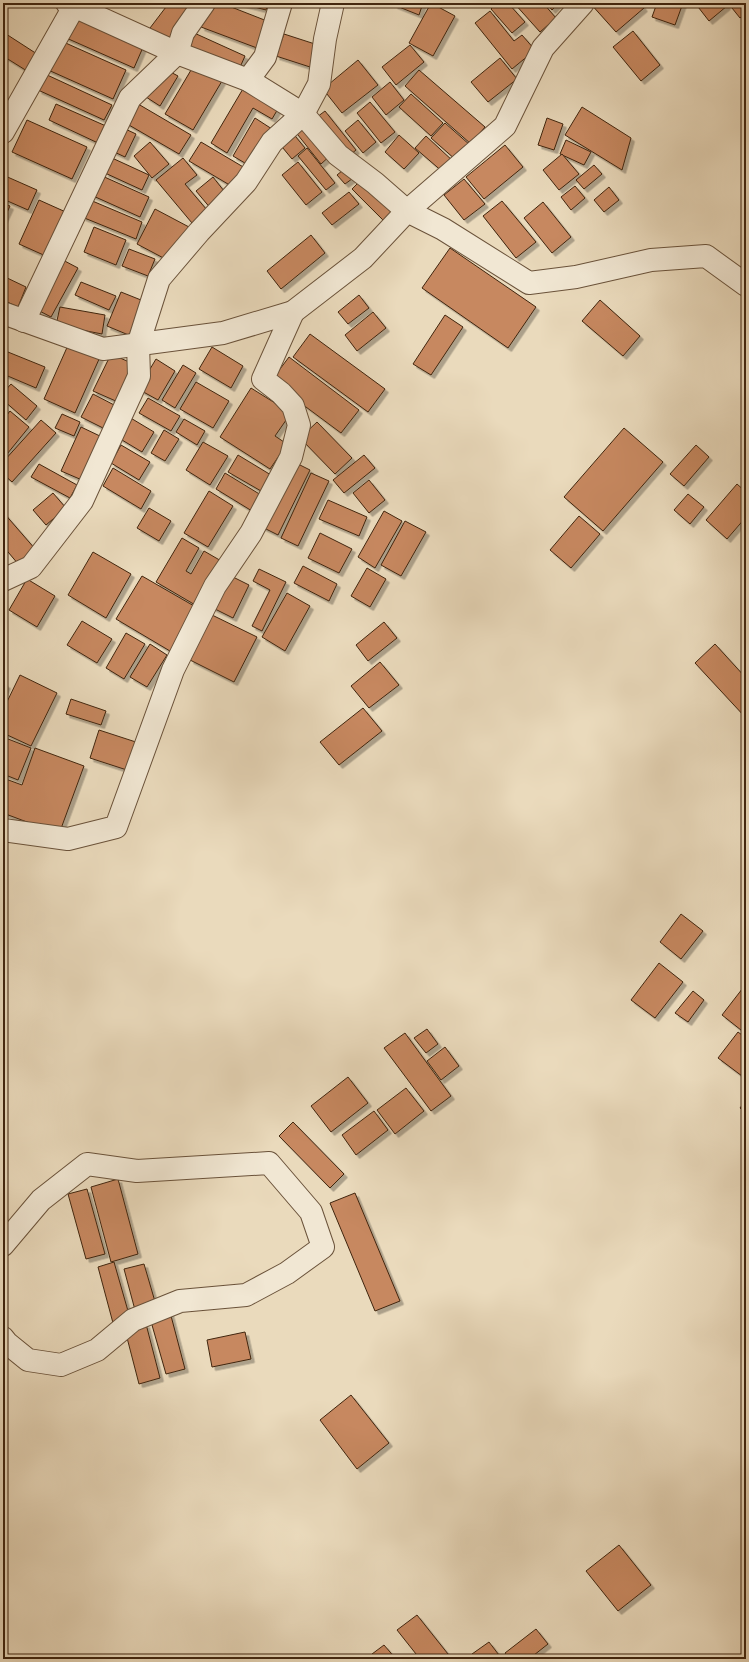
<svg xmlns="http://www.w3.org/2000/svg" width="749" height="1662" font-family="'Sorts Mill Goudy',serif">
	<defs>
		<filter id="shadow"><feDropShadow dx="3.5" dy="3.5" stdDeviation="0" flood-color="#0004"/></filter>
	</defs>
	<rect width="100%" height="100%" fill="#eadabc"/>
	<filter id="stains"><feTurbulence type="fractalNoise" baseFrequency=".005" numOctaves="4"/><feColorMatrix values="0 0 0 0 .2 0 0 0 0 .09 0 0 0 0 .02 0 0 0 .5 -.17"/></filter>
	<radialGradient id="worn" r=".72"><stop offset=".6" stop-color="#630" stop-opacity="0"/><stop offset="1" stop-color="#630" stop-opacity=".3"/></radialGradient>
	<g fill="#c78860" stroke="#40250f" filter="url(#shadow)">
		<path d="M 169,3 L 196,3 L 167,41 L 150,28 Z"/>
		<path d="M 210,3 L 221,3 L 267,21 L 257,48 L 201,27 Z"/>
		<path d="M 239,3 L 268,3 L 266,10 Z"/>
		<path d="M 395,3 L 423,3 L 419,15 L 394,5 Z"/>
		<path d="M 431,3 L 455,16 L 433,56 L 409,43 Z"/>
		<path d="M 497,3 L 508,3 L 525,22 L 512,33 L 491,9 Z"/>
		<path d="M 514,3 L 543,3 L 556,18 L 540,32 Z"/>
		<path d="M 546,3 L 559,3 L 552,10 Z"/>
		<path d="M 590,3 L 640,3 L 644,8 L 616,32 Z"/>
		<path d="M 657,3 L 683,3 L 675,25 L 652,17 Z"/>
		<path d="M 695,3 L 725,3 L 727,6 L 709,21 Z"/>
		<path d="M 728,3 L 746,3 L 746,12 L 740,18 Z"/>
		<path d="M 490,11 L 514,41 L 522,35 L 535,50 L 512,69 L 475,23 Z"/>
		<path d="M 75,14 L 144,45 L 134,68 L 64,37 Z"/>
		<path d="M 633,31 L 660,65 L 641,81 L 613,47 Z"/>
		<path d="M 3,32 L 37,54 L 27,71 L 3,56 Z"/>
		<path d="M 192,32 L 245,56 L 237,74 L 184,51 Z"/>
		<path d="M 284,34 L 318,45 L 310,67 L 276,56 Z"/>
		<path d="M 59,40 L 126,70 L 113,99 L 46,69 Z"/>
		<path d="M 410,45 L 424,62 L 396,85 L 382,67 Z"/>
		<path d="M 500,58 L 517,79 L 488,102 L 471,82 Z"/>
		<path d="M 358,60 L 378,85 L 342,113 L 323,89 Z"/>
		<path d="M 194,65 L 222,81 L 193,130 L 165,114 Z"/>
		<path d="M 163,68 L 178,76 L 160,106 L 146,97 Z"/>
		<path d="M 419,70 L 485,127 L 471,144 L 405,86 Z"/>
		<path d="M 45,74 L 112,105 L 104,120 L 38,90 Z"/>
		<path d="M 247,82 L 282,102 L 272,119 L 253,108 L 227,153 L 211,143 Z"/>
		<path d="M 390,82 L 404,100 L 386,115 L 372,97 Z"/>
		<path d="M 411,94 L 443,123 L 431,136 L 399,107 Z"/>
		<path d="M 133,101 L 191,135 L 179,154 L 122,121 Z"/>
		<path d="M 370,102 L 395,132 L 381,143 L 357,113 Z"/>
		<path d="M 56,104 L 106,126 L 98,143 L 49,120 Z"/>
		<path d="M 582,107 L 631,138 L 622,170 L 565,135 Z"/>
		<path d="M 325,111 L 356,150 L 345,159 L 313,120 Z"/>
		<path d="M 255,118 L 272,129 L 250,166 L 233,156 Z"/>
		<path d="M 547,118 L 563,124 L 554,150 L 538,145 Z"/>
		<path d="M 27,120 L 87,147 L 72,179 L 12,152 Z"/>
		<path d="M 358,120 L 376,142 L 363,153 L 345,131 Z"/>
		<path d="M 305,121 L 332,154 L 321,164 L 294,130 Z"/>
		<path d="M 445,123 L 470,145 L 456,160 L 431,138 Z"/>
		<path d="M 121,127 L 136,134 L 125,157 L 110,150 Z"/>
		<path d="M 291,131 L 305,148 L 292,159 L 278,142 Z"/>
		<path d="M 399,135 L 419,153 L 404,169 L 385,152 Z"/>
		<path d="M 426,136 L 454,162 L 444,173 L 415,148 Z"/>
		<path d="M 566,140 L 591,152 L 584,165 L 560,154 Z"/>
		<path d="M 150,142 L 169,164 L 152,178 L 134,156 Z"/>
		<path d="M 201,142 L 245,168 L 233,187 L 189,161 Z"/>
		<path d="M 505,145 L 523,167 L 484,199 L 466,177 Z"/>
		<path d="M 307,148 L 335,183 L 326,190 L 298,156 Z"/>
		<path d="M 562,154 L 579,174 L 559,190 L 543,170 Z"/>
		<path d="M 112,158 L 149,175 L 142,190 L 105,173 Z"/>
		<path d="M 183,158 L 197,175 L 185,184 L 207,210 L 192,223 L 156,180 Z"/>
		<path d="M 298,162 L 322,192 L 306,205 L 282,175 Z"/>
		<path d="M 594,165 L 602,174 L 584,189 L 576,180 Z"/>
		<path d="M 348,166 L 356,176 L 345,184 L 337,175 Z"/>
		<path d="M 3,175 L 37,190 L 28,210 L 3,199 Z"/>
		<path d="M 100,175 L 149,197 L 140,217 L 91,195 Z"/>
		<path d="M 213,177 L 228,196 L 212,210 L 196,191 Z"/>
		<path d="M 363,178 L 397,212 L 386,223 L 352,189 Z"/>
		<path d="M 464,179 L 485,204 L 464,220 L 444,195 Z"/>
		<path d="M 575,186 L 585,198 L 571,210 L 561,197 Z"/>
		<path d="M 609,187 L 619,200 L 604,212 L 594,200 Z"/>
		<path d="M 349,192 L 359,204 L 332,225 L 322,213 Z"/>
		<path d="M 39,200 L 68,213 L 48,257 L 19,244 Z"/>
		<path d="M 90,200 L 142,222 L 136,239 L 82,217 Z"/>
		<path d="M 502,201 L 536,242 L 516,258 L 483,216 Z"/>
		<path d="M 543,202 L 571,237 L 552,253 L 524,218 Z"/>
		<path d="M 3,203 L 10,206 L 3,221 Z"/>
		<path d="M 155,209 L 189,227 L 171,262 L 137,244 Z"/>
		<path d="M 94,227 L 126,240 L 116,265 L 84,252 Z"/>
		<path d="M 311,235 L 325,253 L 281,289 L 267,271 Z"/>
		<path d="M 450,248 L 536,307 L 508,348 L 422,288 Z"/>
		<path d="M 129,249 L 155,259 L 148,276 L 122,266 Z"/>
		<path d="M 59,258 L 78,268 L 51,317 L 32,307 Z"/>
		<path d="M 3,276 L 26,287 L 18,307 L 3,300 Z"/>
		<path d="M 81,282 L 116,296 L 109,310 L 75,295 Z"/>
		<path d="M 121,292 L 146,302 L 131,336 L 107,326 Z"/>
		<path d="M 359,295 L 369,308 L 348,324 L 338,312 Z"/>
		<path d="M 600,300 L 640,336 L 623,356 L 582,321 Z"/>
		<path d="M 60,307 L 105,315 L 102,334 L 56,325 Z"/>
		<path d="M 373,312 L 386,328 L 357,351 L 345,335 Z"/>
		<path d="M 445,315 L 463,327 L 431,375 L 413,364 Z"/>
		<path d="M 310,334 L 385,389 L 368,412 L 293,357 Z"/>
		<path d="M 69,343 L 100,357 L 75,413 L 44,399 Z"/>
		<path d="M 212,347 L 243,366 L 231,388 L 199,369 Z"/>
		<path d="M 3,350 L 45,367 L 36,388 L 3,374 Z"/>
		<path d="M 111,354 L 136,365 L 118,402 L 93,391 Z"/>
		<path d="M 289,357 L 359,410 L 341,433 L 271,381 Z"/>
		<path d="M 156,359 L 175,371 L 158,400 L 138,389 Z"/>
		<path d="M 183,365 L 196,373 L 175,408 L 162,400 Z"/>
		<path d="M 196,382 L 229,401 L 213,428 L 180,409 Z"/>
		<path d="M 11,384 L 37,406 L 26,420 L 3,400 L 3,393 Z"/>
		<path d="M 251,388 L 291,413 L 275,436 L 287,444 L 270,469 L 220,437 Z"/>
		<path d="M 93,394 L 118,407 L 107,430 L 81,417 Z"/>
		<path d="M 148,398 L 180,416 L 171,431 L 139,413 Z"/>
		<path d="M 3,407 L 8,410 L 3,416 Z"/>
		<path d="M 10,411 L 29,427 L 3,459 L 3,420 Z"/>
		<path d="M 62,414 L 80,422 L 74,436 L 55,428 Z"/>
		<path d="M 129,417 L 154,432 L 142,452 L 117,437 Z"/>
		<path d="M 184,419 L 205,431 L 197,445 L 176,432 Z"/>
		<path d="M 41,420 L 56,433 L 12,482 L 3,474 L 3,462 Z"/>
		<path d="M 317,422 L 352,458 L 335,474 L 300,438 Z"/>
		<path d="M 81,427 L 102,437 L 82,480 L 61,471 Z"/>
		<path d="M 624,428 L 663,462 L 603,531 L 564,497 Z"/>
		<path d="M 164,430 L 179,439 L 165,461 L 151,453 Z"/>
		<path d="M 203,442 L 228,456 L 210,485 L 186,470 Z"/>
		<path d="M 121,445 L 150,462 L 139,480 L 111,463 Z"/>
		<path d="M 696,445 L 709,457 L 684,486 L 670,474 Z"/>
		<path d="M 238,455 L 271,475 L 261,491 L 228,472 Z"/>
		<path d="M 364,455 L 375,468 L 344,493 L 333,480 Z"/>
		<path d="M 294,462 L 310,470 L 278,535 L 262,527 Z"/>
		<path d="M 39,464 L 77,485 L 70,498 L 31,477 Z"/>
		<path d="M 113,468 L 151,491 L 141,509 L 103,486 Z"/>
		<path d="M 225,473 L 261,495 L 252,511 L 216,489 Z"/>
		<path d="M 311,473 L 329,481 L 298,546 L 281,538 Z"/>
		<path d="M 746,473 L 746,483 L 741,479 Z"/>
		<path d="M 369,480 L 385,500 L 369,513 L 353,493 Z"/>
		<path d="M 737,484 L 746,492 L 746,517 L 727,539 L 706,520 Z"/>
		<path d="M 209,491 L 233,506 L 208,547 L 184,533 Z"/>
		<path d="M 53,493 L 66,508 L 46,525 L 33,510 Z"/>
		<path d="M 688,494 L 704,507 L 690,524 L 674,510 Z"/>
		<path d="M 328,500 L 367,517 L 359,536 L 319,519 Z"/>
		<path d="M 149,508 L 171,521 L 159,541 L 137,528 Z"/>
		<path d="M 384,511 L 402,521 L 375,568 L 358,557 Z"/>
		<path d="M 3,512 L 36,550 L 19,565 L 3,546 Z"/>
		<path d="M 579,516 L 600,534 L 571,568 L 550,550 Z"/>
		<path d="M 405,521 L 426,532 L 401,576 L 381,565 Z"/>
		<path d="M 320,533 L 352,549 L 339,573 L 308,558 Z"/>
		<path d="M 182,538 L 199,548 L 186,571 L 191,574 L 204,551 L 223,562 L 197,606 L 156,582 Z"/>
		<path d="M 93,552 L 131,574 L 106,618 L 68,595 Z"/>
		<path d="M 303,566 L 337,584 L 329,601 L 294,583 Z"/>
		<path d="M 367,568 L 386,579 L 370,607 L 351,596 Z"/>
		<path d="M 259,569 L 286,582 L 262,631 L 252,626 L 270,590 L 253,581 Z"/>
		<path d="M 225,573 L 249,585 L 233,618 L 209,606 Z"/>
		<path d="M 142,576 L 201,610 L 175,654 L 116,619 Z"/>
		<path d="M 27,579 L 55,596 L 37,627 L 9,610 Z"/>
		<path d="M 287,593 L 310,606 L 285,651 L 262,637 Z"/>
		<path d="M 212,615 L 257,637 L 234,682 L 190,660 Z"/>
		<path d="M 82,621 L 112,639 L 97,663 L 67,645 Z"/>
		<path d="M 384,622 L 397,638 L 368,661 L 356,645 Z"/>
		<path d="M 126,633 L 145,644 L 124,679 L 106,668 Z"/>
		<path d="M 150,644 L 167,655 L 147,687 L 130,677 Z"/>
		<path d="M 715,644 L 746,678 L 746,718 L 695,663 Z"/>
		<path d="M 380,662 L 399,685 L 369,708 L 351,686 Z"/>
		<path d="M 20,675 L 57,693 L 31,746 L 3,733 L 3,710 Z"/>
		<path d="M 3,683 L 7,685 L 3,695 Z"/>
		<path d="M 71,699 L 106,711 L 101,725 L 66,714 Z"/>
		<path d="M 363,708 L 382,731 L 339,765 L 320,742 Z"/>
		<path d="M 99,730 L 142,744 L 133,772 L 90,758 Z"/>
		<path d="M 3,737 L 31,748 L 18,780 L 3,774 Z"/>
		<path d="M 35,748 L 84,766 L 59,834 L 3,813 L 3,778 L 22,785 Z"/>
		<path d="M 681,914 L 703,931 L 681,959 L 660,942 Z"/>
		<path d="M 659,963 L 683,982 L 655,1018 L 631,1000 Z"/>
		<path d="M 746,984 L 746,1034 L 722,1015 Z"/>
		<path d="M 693,991 L 704,1000 L 688,1022 L 675,1013 Z"/>
		<path d="M 427,1029 L 438,1044 L 426,1053 L 414,1038 Z"/>
		<path d="M 738,1032 L 746,1038 L 746,1079 L 718,1058 Z"/>
		<path d="M 405,1033 L 451,1096 L 431,1111 L 384,1048 Z"/>
		<path d="M 445,1047 L 459,1066 L 441,1080 L 427,1061 Z"/>
		<path d="M 348,1077 L 368,1103 L 331,1132 L 311,1106 Z"/>
		<path d="M 406,1088 L 424,1111 L 395,1134 L 377,1110 Z"/>
		<path d="M 746,1100 L 746,1113 L 740,1108 Z"/>
		<path d="M 374,1111 L 388,1130 L 356,1155 L 342,1135 Z"/>
		<path d="M 293,1122 L 344,1174 L 330,1188 L 279,1136 Z"/>
		<path d="M 118,1179 L 138,1254 L 111,1262 L 91,1187 Z"/>
		<path d="M 87,1189 L 105,1254 L 86,1259 L 68,1194 Z"/>
		<path d="M 355,1193 L 400,1301 L 375,1311 L 330,1203 Z"/>
		<path d="M 114,1262 L 130,1318 L 113,1323 L 98,1267 Z"/>
		<path d="M 144,1264 L 156,1305 L 135,1310 L 124,1269 Z"/>
		<path d="M 170,1312 L 185,1369 L 166,1374 L 150,1318 Z"/>
		<path d="M 146,1324 L 160,1378 L 139,1384 L 125,1330 Z"/>
		<path d="M 245,1332 L 251,1359 L 212,1367 L 207,1340 Z"/>
		<path d="M 351,1395 L 389,1443 L 357,1469 L 320,1420 Z"/>
		<path d="M 619,1545 L 651,1585 L 618,1611 L 586,1571 Z"/>
		<path d="M 417,1615 L 452,1659 L 420,1659 L 397,1630 Z"/>
		<path d="M 536,1629 L 548,1644 L 529,1659 L 509,1659 L 505,1653 Z"/>
		<path d="M 489,1642 L 502,1659 L 476,1659 L 472,1654 Z"/>
		<path d="M 384,1645 L 396,1659 L 375,1659 L 372,1654 Z"/>
	</g>
	<g fill="none" stroke-linecap="round" stroke-linejoin="round">
		<defs>
			<g id="minor">
				<path d="M 67,3 L 177,53 L 248,80 L 303,114 L 338,155 L 375,183 L 407,211 L 443,229 L 529,283 L 576,277 L 651,260 L 706,256 L 746,285"/>
				<path d="M 248,80 L 265,57 L 281,3"/>
				<path d="M 3,132 L 76,3"/>
				<path d="M 3,313 L 103,349 L 223,333 L 293,312 L 363,258 L 407,211 L 505,126 L 543,48 L 583,3"/>
				<path d="M 24,321 L 130,98 L 177,53 L 183,33 L 204,3"/>
				<path d="M 3,580 L 31,567 L 82,501 L 139,376 L 138,345 L 159,279 L 199,232 L 246,182 L 272,142 L 303,114 L 319,84 L 325,39 L 333,3"/>
				<path d="M 3,830 L 68,839 L 116,827 L 173,670 L 215,586 L 251,533 L 291,457 L 299,425 L 293,406 L 281,393 L 263,379 L 293,312"/>
				<path d="M 3,1245 L 41,1200 L 87,1164 L 137,1171 L 269,1163 L 311,1212 L 323,1247 L 287,1273 L 246,1295 L 180,1301 L 133,1320 L 97,1350 L 61,1365 L 28,1360 L 7,1343 L 3,1338"/>
			</g>
		</defs>
		<use href="#minor" stroke="#6a523a" stroke-width="24"/>
		<use href="#minor" stroke="#f1e7d3" stroke-width="22"/>
	</g>
	<rect width="749" height="1662" fill="none" stroke="#eadabc" stroke-width="16"/>
	<rect x="4" y="4" width="741" height="1654" fill="none" stroke="#40250f" stroke-width="2"/>
	<rect x="8" y="8" width="733" height="1646" fill="none" stroke="#40250f"/>
	<rect width="100%" height="100%" filter="url(#stains)"/>
	<rect width="100%" height="100%" fill="url(#worn)"/>
</svg>
